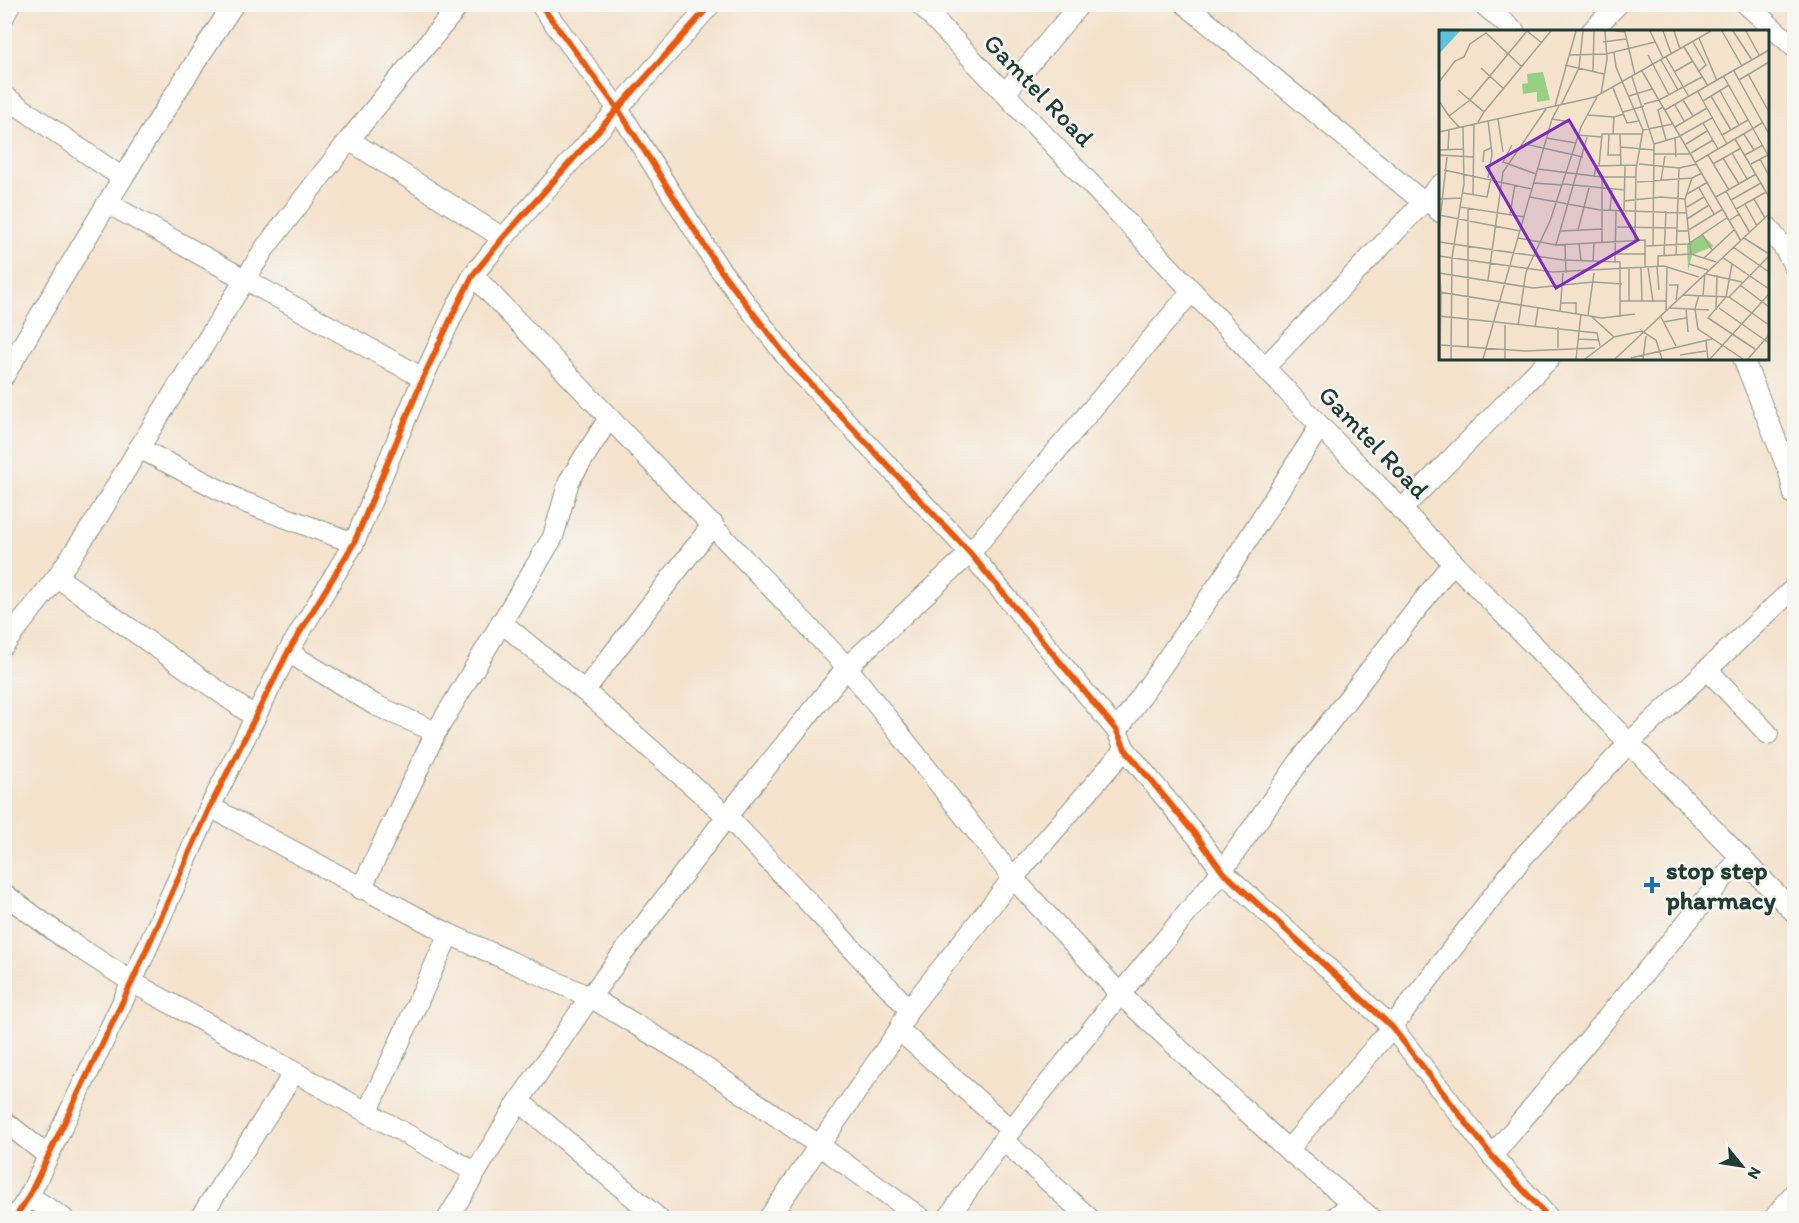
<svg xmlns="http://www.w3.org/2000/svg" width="1799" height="1223" font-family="Itim,sans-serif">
	<rect width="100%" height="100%" fill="#f6f6f2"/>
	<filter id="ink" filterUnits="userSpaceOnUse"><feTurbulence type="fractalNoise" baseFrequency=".0167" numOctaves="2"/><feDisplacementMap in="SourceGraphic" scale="12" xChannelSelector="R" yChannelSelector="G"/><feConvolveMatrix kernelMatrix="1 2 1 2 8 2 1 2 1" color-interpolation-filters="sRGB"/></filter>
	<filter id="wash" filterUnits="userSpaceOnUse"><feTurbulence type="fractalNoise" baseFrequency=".008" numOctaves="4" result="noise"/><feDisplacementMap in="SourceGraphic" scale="24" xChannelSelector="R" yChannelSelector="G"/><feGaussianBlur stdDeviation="1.35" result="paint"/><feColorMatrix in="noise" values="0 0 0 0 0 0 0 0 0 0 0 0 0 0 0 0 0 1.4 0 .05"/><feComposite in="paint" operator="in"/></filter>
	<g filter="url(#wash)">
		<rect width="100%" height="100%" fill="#f4e2cc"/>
	</g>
	<g filter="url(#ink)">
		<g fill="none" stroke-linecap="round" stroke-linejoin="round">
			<defs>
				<g id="minor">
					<path d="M 540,4 L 618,109 L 718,267 L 792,364 L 970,553 L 1117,731 L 1125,749 L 1199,839 L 1222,871 L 1392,1027 L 1492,1156 L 1549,1218"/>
					<path d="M 920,4 L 1320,426 L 1794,912"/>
					<path d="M 1185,4 L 1423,202"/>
					<path d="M 1483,4 L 1515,32"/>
					<path d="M 1746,4 L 1794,47"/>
					<path d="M 4,17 L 10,4"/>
					<path d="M 1591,32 L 1618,4"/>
					<path d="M 1005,93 L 1080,4"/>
					<path d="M 4,96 L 121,177"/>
					<path d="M 349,140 L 503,238"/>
					<path d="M 1427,199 L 1440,212"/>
					<path d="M 107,203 L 423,378"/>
					<path d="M 1768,227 L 1786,251 L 1794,266"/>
					<path d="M 473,275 L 847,667 L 1013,878 L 1120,994 L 1288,1150 L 1371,1218"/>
					<path d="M 1743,358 L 1789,472 L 1794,495"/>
					<path d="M 1265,367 L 1440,185"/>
					<path d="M 4,376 C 79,250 152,125 234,4"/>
					<path d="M 139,448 L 241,501 L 354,543"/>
					<path d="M 1401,510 L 1550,358"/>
					<path d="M 57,577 L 255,717"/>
					<path d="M 501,622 L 595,700 L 727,816 L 909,1009"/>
					<path d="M 4,645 L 57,577 L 96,520 L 139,448 L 265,248 L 349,140 L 460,4"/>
					<path d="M 288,652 L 375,705 L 436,732"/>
					<path d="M 1707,669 L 1768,734"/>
					<path d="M 584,691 L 713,524"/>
					<path d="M 1117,731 L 1229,569 L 1320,426"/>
					<path d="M 210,807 L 449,934 L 590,997 L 688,1056 L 820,1146 L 921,1218"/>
					<path d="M 361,889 L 436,732 L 553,537 L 569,481 L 609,418"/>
					<path d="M 4,894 L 67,940 L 132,982 L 475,1172"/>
					<path d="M 899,1030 L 1011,1130"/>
					<path d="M 519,1101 L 658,1218"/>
					<path d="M 368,1111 L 449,934"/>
					<path d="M 4,1121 L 47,1155"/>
					<path d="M 1003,1140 L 1089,1218"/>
					<path d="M 1288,1150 L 1392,1027 L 1522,858 L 1630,742 L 1794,588"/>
					<path d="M 1492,1156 L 1741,857"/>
					<path d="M 29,1196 L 63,1218"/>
					<path d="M 15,1218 L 29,1196 L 132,982 L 210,807 L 288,652 L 354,543 L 423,378 L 455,310 L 473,275 L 503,238 L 711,4"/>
					<path d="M 200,1218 L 294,1073"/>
					<path d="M 448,1218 L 519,1101 L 590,997 L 727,816 L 847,667 L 970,553 L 1192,291"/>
					<path d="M 769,1218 L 899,1030 L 909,1009 L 1013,878 L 1125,749"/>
					<path d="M 948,1218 L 1003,1140 L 1120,994 L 1222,871 L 1299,762 L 1453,562"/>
					<path d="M 1334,1218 L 1353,1203"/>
					<path d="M 1774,1218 L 1794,1193"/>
				</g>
			</defs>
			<use href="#minor" stroke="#8a9080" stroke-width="22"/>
			<use href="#minor" stroke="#fff" stroke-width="20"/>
			<defs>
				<g id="cycleway">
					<path d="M 540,4 L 618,109 L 718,267 L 792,364 L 970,553 L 1117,731 L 1125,749 L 1199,839 L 1222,871 L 1392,1027 L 1492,1156 L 1549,1218"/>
					<path d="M 15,1218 L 29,1196 L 132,982 L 210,807 L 288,652 L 354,543 L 423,378 L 455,310 L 473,275 L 503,238 L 711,4"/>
				</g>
			</defs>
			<use href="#cycleway" stroke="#f6f6f2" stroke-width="10"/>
			<use href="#cycleway" stroke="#e8590c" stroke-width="6"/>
		</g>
	</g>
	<path fill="#1f6fb2" stroke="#f6f6f2" stroke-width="2" d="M1649 876h6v6h6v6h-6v6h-6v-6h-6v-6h6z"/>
	<g text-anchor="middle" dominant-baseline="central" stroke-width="5" stroke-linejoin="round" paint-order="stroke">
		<g font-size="26" fill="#1f3d34" stroke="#f6f6f2">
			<text transform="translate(1039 90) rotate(46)">Gamtel Road</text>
			<text transform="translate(1374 442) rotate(46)">Gamtel Road</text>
		</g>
		<g font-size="26" font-weight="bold" fill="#1f3d34" stroke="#f6f6f2" text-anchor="start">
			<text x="1666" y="870">stop step<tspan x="1666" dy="30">pharmacy</tspan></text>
		</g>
	</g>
	<g transform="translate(1439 30)">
		<rect width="330" height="330" fill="#f4e2cc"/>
		<path d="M 104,42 L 111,70 L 98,72 L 98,62 L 84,64 L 83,54 L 89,53 L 88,44 ZM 263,205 L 275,216 L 253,225 L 249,241 L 248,215 Z" fill="#96d083"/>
		<path d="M 0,1 L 21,1 L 0,24 Z" fill="#5ec2dc"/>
		<path fill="none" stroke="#9fa08f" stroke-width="1.5" d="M 176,1 L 186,2 L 196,45M 211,1 L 224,28M 224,1 L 232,23M 235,1 L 241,19M 283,1 L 303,36M 294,1 L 313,30M 307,1 L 320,25M 260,8 L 278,51M 164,12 L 187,9M 254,12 L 267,35 L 260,41M 245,17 L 269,56M 175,23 L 177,37 L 204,100 L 197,139 L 196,210M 130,25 L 167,24 L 216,12M 209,25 L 230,65M 227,27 L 250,67M 222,30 L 239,60M 126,35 L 165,44M 42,38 L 65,59M 203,41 L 302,211M 295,41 L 330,104M 154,42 L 155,1M 235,42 L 254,31M 309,44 L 330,82M 193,47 L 215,114 L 214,216M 285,47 L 330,127M 300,50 L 330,32M 0,52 L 16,31 L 25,27 L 31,14 L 47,3 L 83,37M 174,58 L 188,93 L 200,91M 19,60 L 45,82 L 39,92M 281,61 L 300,95M 259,62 L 288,114M 162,64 L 168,29 L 166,1M 190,66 L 213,59M 272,66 L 292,100M 244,70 L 254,86M 0,71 L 10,86M 264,71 L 290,55M 205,74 L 220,70 L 263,47M 122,75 L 140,38 L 144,1M 236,75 L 245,91M 116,76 L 137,1M 224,77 L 219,80 L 227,110M 226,80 L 330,20M 45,82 L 112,1M 184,82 L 205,76M 149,85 L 175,87M 59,89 L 64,122M 113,89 L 131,92M 49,90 L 53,124 L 49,148M 264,93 L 279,119M 20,97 L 10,86 L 31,70 L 88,1 L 103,13M 24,97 L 25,154 L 21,177 L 85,187M 236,97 L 268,78M 204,100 L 234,94M 0,102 L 156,67 L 272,1M 170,104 L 169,125 L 182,125M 174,104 L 175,87 L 185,84M 181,104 L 182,135M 305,104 L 315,120M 139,105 L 162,107M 283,105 L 309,90M 107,108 L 137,113M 236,108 L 237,127M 296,109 L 330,167M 86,114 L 144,127M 215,114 L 239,107 L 273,88M 247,114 L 268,101M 73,115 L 64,132 L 97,144M 182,117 L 215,120M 0,120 L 24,119M 9,120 L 10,100M 252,123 L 274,110M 293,123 L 308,149M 215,124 L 252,124M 0,125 L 35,127M 269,125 L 290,160M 306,125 L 324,115M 284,128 L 300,154M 321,129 L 330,146M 44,132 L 45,121 L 52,118M 257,132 L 323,93M 200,134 L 240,138 L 258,134M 274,134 L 302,118M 312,134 L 329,125M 160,136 L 163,104 L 204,104M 99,139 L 163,147 L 197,147M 5,140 L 93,159M 155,147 L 157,136 L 198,135M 222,150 L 226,126M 198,152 L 253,148 L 263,143M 95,153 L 123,155M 124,154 L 186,160M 260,158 L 275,184M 287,161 L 297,179M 24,163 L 48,167 L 52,148M 34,164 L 35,94M 248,164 L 269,152M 91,167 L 161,180 L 248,183M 277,167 L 317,144M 0,169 L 22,168M 315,169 L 326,188M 292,170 L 322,153M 185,171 L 222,167 L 246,169M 306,174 L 318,196M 248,177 L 265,167M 29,178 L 29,317M 171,180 L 173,160M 185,181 L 186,135M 71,184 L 76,155M 300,184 L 311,203M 0,185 L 81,201M 248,189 L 270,175M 291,190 L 300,184 L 297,179 L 327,162M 178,197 L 237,198M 0,199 L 8,127M 139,200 L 150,158M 122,201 L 163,199M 237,201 L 248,201 L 284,179M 263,204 L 273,220M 79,208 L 117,215 L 206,210 L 206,237M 305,208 L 330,224M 0,212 L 124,230 L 181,232 L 181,287M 163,212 L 163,147M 140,213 L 142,231M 117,215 L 148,107M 126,215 L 127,243M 207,216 L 249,214 L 289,187M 294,217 L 330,242M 177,224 L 207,224M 252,224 L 277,232M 0,226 L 114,242 L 225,236 L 260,247M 225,226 L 227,181M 237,226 L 240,138M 283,227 L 330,259M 265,228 L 296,199M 154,232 L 155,213M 176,232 L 177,181M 250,234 L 269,240M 293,234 L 287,267 L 269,288 L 316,319M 0,236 L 2,262M 219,236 L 219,226 L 252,224 L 246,169 L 253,148M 209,237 L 214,272M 218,237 L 220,260M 202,238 L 203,271M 0,243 L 94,258 L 154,252 L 183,254M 267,244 L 303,252M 49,250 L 64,142 L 107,79M 230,255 L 239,255 L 237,270M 301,255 L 330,277M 0,262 L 163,288 L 196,284M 244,265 L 290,267 L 330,295M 260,265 L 256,279 L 259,299 L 304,329M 264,265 L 266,243M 290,267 L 330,226M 182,271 L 228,271M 190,271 L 190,239M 122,273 L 137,273 L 137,284M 231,278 L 270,280M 280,278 L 330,313M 247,279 L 249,302M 277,280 L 278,245M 227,281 L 228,238M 121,282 L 124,243M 149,285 L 155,243M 0,286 L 158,303 L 161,316M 152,286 L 175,307M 222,287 L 237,316M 224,292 L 247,288M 66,295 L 66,329M 79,296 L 87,242 L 111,191 L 142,97 L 158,67M 119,297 L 119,318M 96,298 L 99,278M 139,309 L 160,310M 267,311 L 269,329M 1,315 L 86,321 L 156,318M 241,325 L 267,321M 192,328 L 273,309M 1,329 L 2,262M 12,329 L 13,228 L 21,177M 44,329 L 113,89 L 120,76M 137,329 L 142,284M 146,329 L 175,307 L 203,301 L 217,310 L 223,329M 176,329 L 330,184M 204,329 L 207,306M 271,329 L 330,264M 309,329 L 330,305"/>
		<path fill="#7b2cbf" fill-opacity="0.15" stroke="#7b2cbf" stroke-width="3" d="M 130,90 L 199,210 L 117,258 L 48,137 Z"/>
		<rect width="330" height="330" fill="none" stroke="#1f3d34" stroke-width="3"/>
	</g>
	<rect width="1799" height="1223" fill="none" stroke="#f6f6f2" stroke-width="24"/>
	<g transform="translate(1742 1166) rotate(120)" stroke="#f6f6f2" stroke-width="4.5" paint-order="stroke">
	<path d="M0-4.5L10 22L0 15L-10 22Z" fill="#1f3d34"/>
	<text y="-9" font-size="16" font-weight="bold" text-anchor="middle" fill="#1f3d34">N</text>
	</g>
</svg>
